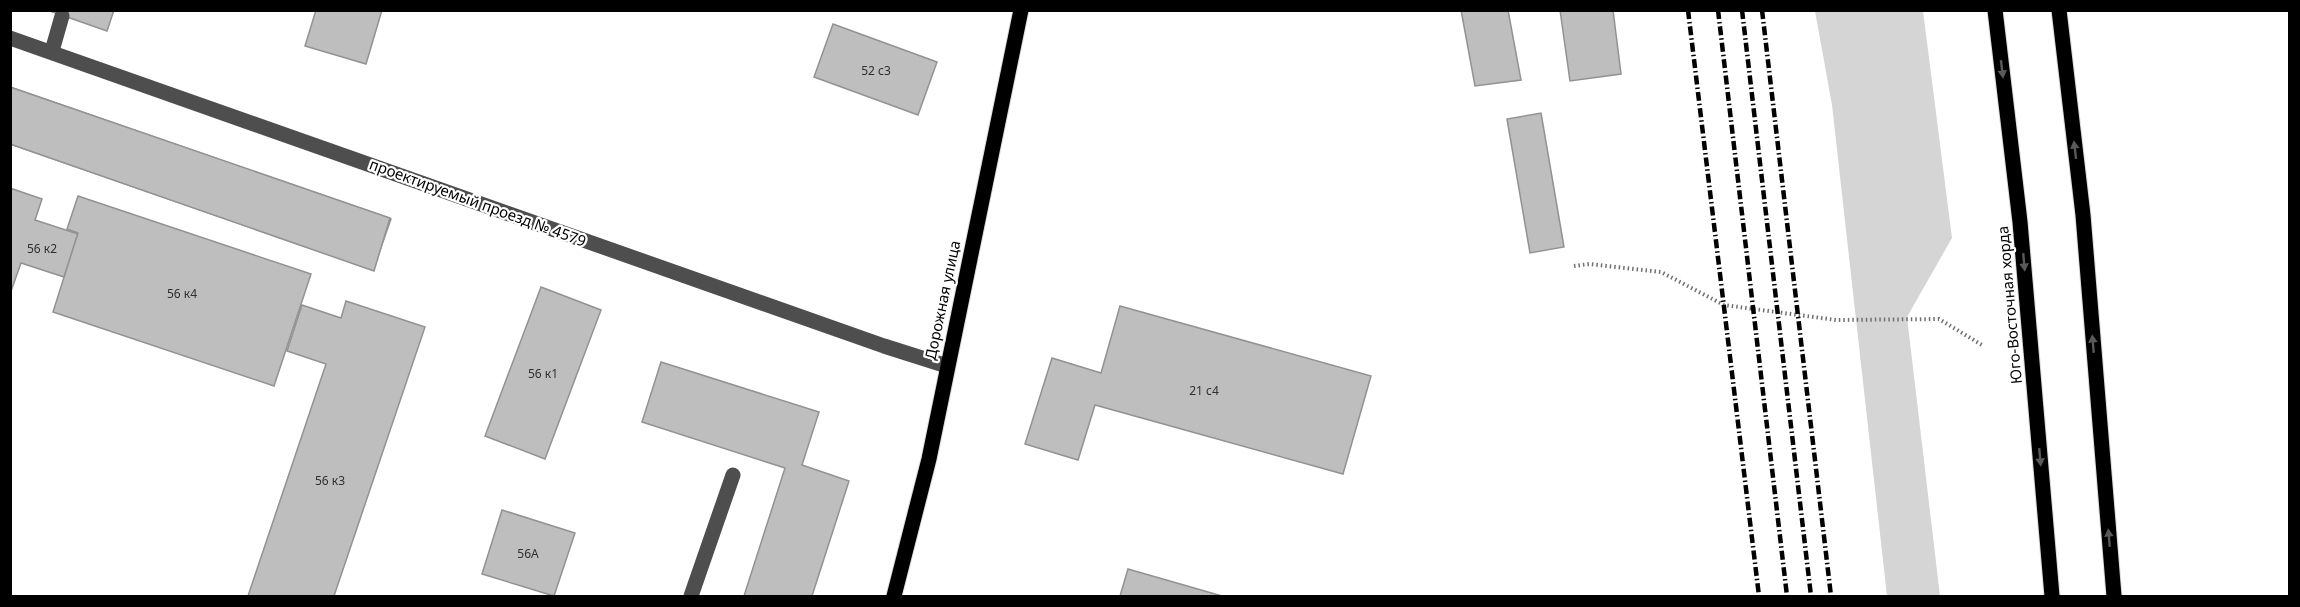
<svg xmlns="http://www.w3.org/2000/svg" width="2300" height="607" font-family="'Noto Sans',sans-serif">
	<rect width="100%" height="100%" fill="#fff"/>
	<path fill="#d5d5d5" d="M 1815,11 L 1923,11 L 1952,238 L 1907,317 L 1940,596 L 1887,596 L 1832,105 Z"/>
	<g fill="#bebebe" stroke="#929292" stroke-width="1.5">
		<path d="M 47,10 L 114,10 L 107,31 Z"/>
		<path d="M 316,10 L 382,10 L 366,64 L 305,46 Z"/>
		<path d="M 1461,10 L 1508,10 L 1521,80 L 1475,86 Z"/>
		<path d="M 1560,10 L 1613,10 L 1621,74 L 1570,81 Z"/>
		<path d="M 833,24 L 937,62 L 918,115 L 814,77 Z"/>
		<path d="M 10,87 L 391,219 L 373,270 L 10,144 Z"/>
		<path d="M 10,87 L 390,218 L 374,271 L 10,144 Z"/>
		<path d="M 1541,113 L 1564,247 L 1530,253 L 1507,119 Z"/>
		<path d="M 10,188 L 42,199 L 35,220 L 78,234 L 64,277 L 21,263 L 10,294 Z"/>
		<path d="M 78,196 L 311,274 L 274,386 L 53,312 L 78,233 L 67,229 Z"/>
		<path d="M 541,287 L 601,310 L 545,459 L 485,436 Z"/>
		<path d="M 346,301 L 425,327 L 334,596 L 248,596 L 326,364 L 287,351 L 302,305 L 341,318 Z"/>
		<path d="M 1120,306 L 1371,376 L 1343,474 L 1095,405 L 1078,460 L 1025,444 L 1052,358 L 1101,373 Z"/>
		<path d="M 661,362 L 819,412 L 802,465 L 849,481 L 812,596 L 744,596 L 785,468 L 642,422 Z"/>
		<path d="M 502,510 L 575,533 L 554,596 L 482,574 Z"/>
		<path d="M 1128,569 L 1222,596 L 1120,596 Z"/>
	</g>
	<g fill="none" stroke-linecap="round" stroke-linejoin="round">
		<defs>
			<g id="major">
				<path d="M 1995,10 L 2020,222 L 2052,596"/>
				<path d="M 2059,10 L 2083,215 L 2114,596"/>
				<path d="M 894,596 L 929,459 L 1021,10"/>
			</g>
		</defs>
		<use href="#major" stroke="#dbdbdb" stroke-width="17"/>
		<path stroke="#707070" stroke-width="4" stroke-dasharray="1.5 3" stroke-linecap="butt" d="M 1574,266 L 1589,264 L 1661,272 L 1724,305 L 1836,320 L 1939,319 L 1982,345"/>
		<g stroke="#4e4e4e" stroke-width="15">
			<path d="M 10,38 L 884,346 L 947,366"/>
			<path d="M 52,51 L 62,16"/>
			<path d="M 691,596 L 733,475"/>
		</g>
		<use href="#major" stroke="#000" stroke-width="15"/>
		<g stroke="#000" stroke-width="4.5" stroke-dasharray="9 3 1.5 3" stroke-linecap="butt">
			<path d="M 1688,10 L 1759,596"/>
			<path d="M 1718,10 L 1787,596"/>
			<path d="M 1742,10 L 1811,596"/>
			<path d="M 1762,10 L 1831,596"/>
		</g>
	</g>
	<defs><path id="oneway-solid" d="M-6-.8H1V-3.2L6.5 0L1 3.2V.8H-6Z" transform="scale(1.5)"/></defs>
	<g fill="#595959">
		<use href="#oneway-solid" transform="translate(2002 69) rotate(83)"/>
		<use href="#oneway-solid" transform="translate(2075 150) rotate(-97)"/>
		<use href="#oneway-solid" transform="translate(2024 262) rotate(85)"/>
		<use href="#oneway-solid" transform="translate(2093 344) rotate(-95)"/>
		<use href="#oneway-solid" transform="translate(2040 457) rotate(85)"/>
		<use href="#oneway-solid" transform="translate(2109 538) rotate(-95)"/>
	</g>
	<g text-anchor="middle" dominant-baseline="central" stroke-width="4.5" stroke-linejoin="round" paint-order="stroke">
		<g font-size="12" fill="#303030">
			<text x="876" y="70">52 с3</text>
			<text x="42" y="248">56 к2</text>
			<text x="182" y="293">56 к4</text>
			<text x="543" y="373">56 к1</text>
			<text x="1204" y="390">21 с4</text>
			<text x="330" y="480">56 к3</text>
			<text x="528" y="553">56А</text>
		</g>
		<g font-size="15" fill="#000" stroke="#fff">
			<text transform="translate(478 202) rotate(20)">проектируемый проезд № 4579</text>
			<text transform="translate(942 300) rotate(-78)">Дорожная улица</text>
			<text transform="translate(2009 305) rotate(-95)">Юго-Восточная хорда</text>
		</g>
	</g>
	<rect width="2300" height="607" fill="none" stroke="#000000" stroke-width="24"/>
</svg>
